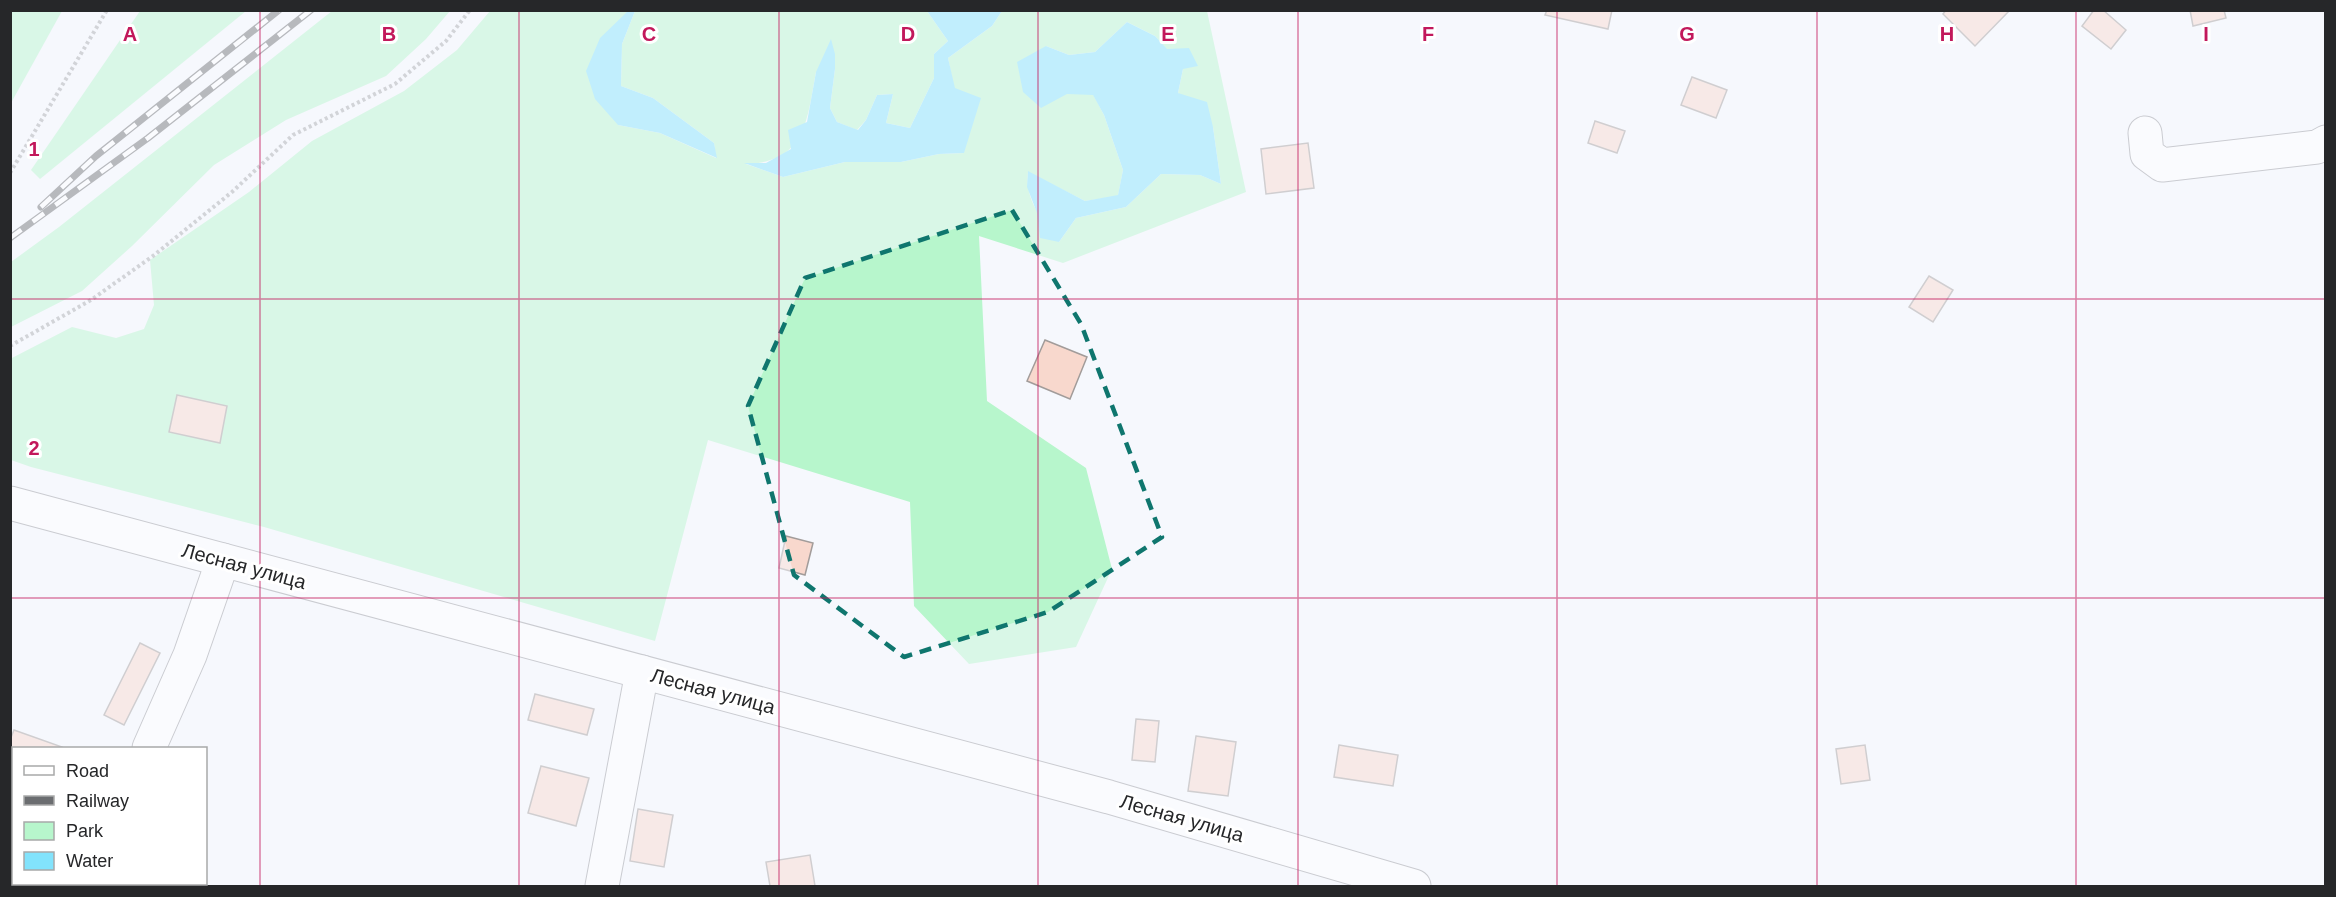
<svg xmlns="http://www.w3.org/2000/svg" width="2336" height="897" font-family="Arial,sans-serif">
	<rect width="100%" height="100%" fill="#f6f8fd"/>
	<g fill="#b7f6cc" fill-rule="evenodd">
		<path d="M 11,10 L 62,11 L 11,103 L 10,11 Z"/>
		<path d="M 140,11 L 246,11 L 40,179 L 31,170 Z"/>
		<path d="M 332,11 L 450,11 L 426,39 L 386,76 L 286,120 L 214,165 L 132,246 L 82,291 L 11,327 L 11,262 L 59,227 Z"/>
		<path d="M 490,11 L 629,11 L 623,17 L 618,125 L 660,133 L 716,158 L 714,143 L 653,98 L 621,86 L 622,44 L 635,11 L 927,11 L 948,41 L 934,54 L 934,78 L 910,128 L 886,123 L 893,94 L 877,95 L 866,120 L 857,130 L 837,122 L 830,108 L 835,69 L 816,72 C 807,120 806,162 746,164 L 783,177 L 845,162 L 901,162 L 939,154 L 964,153 L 954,88 L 948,58 L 992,26 L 1002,11 L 1207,11 L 1246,192 L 1063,263 L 979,236 L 987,401 L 1086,468 L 1112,569 L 1076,647 L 969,664 L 914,606 L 910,502 L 708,440 L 655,641 L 264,527 L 31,467 L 11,460 L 10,359 L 72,327 L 116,338 L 144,329 L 154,305 L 150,260 L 249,192 L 312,141 L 404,91 L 457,50 ZM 1127,22 L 1155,36 L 1183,69 L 1178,93 L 1213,127 L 1221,184 L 1200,175 L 1161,174 L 1126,207 L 1076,218 L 1059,242 C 1042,219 1025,202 1028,172 L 1085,201 L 1118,196 L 1123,170 L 1104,115 L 1093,94 L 1067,94 L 1046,46 L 1069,55 L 1095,52 Z"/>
	</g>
	<g fill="#82e3fc">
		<path d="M 629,10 L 635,11 L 622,44 L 621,86 L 653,98 L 714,143 L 717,158 L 660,133 L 618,125 L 595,99 L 586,71 L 600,38 Z"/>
		<path d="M 927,11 L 1002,11 L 992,26 L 948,58 L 955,88 L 981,98 L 964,153 L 939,154 L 901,162 L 845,162 L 783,177 L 744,163 L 766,163 L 791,149 L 788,130 L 807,122 L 816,72 L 831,39 L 835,54 L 835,69 L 830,108 L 837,122 L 858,130 L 866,120 L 877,95 L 893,94 L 886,123 L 910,128 L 934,78 L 934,54 L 948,41 Z"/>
		<path d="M 1127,22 L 1155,36 L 1167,49 L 1189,48 L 1198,66 L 1183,69 L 1178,93 L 1207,102 L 1213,127 L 1221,184 L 1200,175 L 1161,174 L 1126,207 L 1076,218 L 1059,242 L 1040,238 L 1037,213 L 1027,187 L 1028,171 L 1085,201 L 1118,195 L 1123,170 L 1104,115 L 1093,95 L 1067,94 L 1041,108 L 1023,92 L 1017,62 L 1046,46 L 1069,55 L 1095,52 Z"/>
	</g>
	<g fill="#f8d8cd" stroke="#a29c9a" stroke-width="1.5">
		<path d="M 1547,10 L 1612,10 L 1608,29 L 1545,15 Z"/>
		<path d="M 1946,10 L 2010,10 L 1975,46 L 1943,14 Z"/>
		<path d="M 2094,10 L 2103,10 L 2126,30 L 2111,49 L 2082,26 Z"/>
		<path d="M 2190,10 L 2224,10 L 2226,18 L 2193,26 Z"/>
		<path d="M 1692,77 L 1727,90 L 1716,118 L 1681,105 Z"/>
		<path d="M 1595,121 L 1625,131 L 1617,153 L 1588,143 Z"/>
		<path d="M 1308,143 L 1314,188 L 1266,194 L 1261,149 Z"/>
		<path d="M 1929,276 L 1953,290 L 1933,322 L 1909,307 Z"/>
		<path d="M 1045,340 L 1087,357 L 1070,399 L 1027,381 Z"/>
		<path d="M 177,395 L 227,406 L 220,443 L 169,432 Z"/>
		<path d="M 786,536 L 813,543 L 805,575 L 779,568 Z"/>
		<path d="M 140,643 L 160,653 L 124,725 L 104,715 Z"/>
		<path d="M 535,694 L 594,709 L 587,735 L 528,720 Z"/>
		<path d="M 1136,719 L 1159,721 L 1155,762 L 1132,760 Z"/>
		<path d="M 14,730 L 62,747 L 61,748 L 14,748 L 14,762 L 10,761 L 10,740 Z"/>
		<path d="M 1196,736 L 1236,742 L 1228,796 L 1188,791 Z"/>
		<path d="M 1339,745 L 1398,755 L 1393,786 L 1334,777 Z"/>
		<path d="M 1865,745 L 1870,780 L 1841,784 L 1836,749 Z"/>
		<path d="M 541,766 L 589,778 L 576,826 L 528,813 Z"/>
		<path d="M 638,809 L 673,815 L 664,867 L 630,861 Z"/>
		<path d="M 810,855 L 815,886 L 770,886 L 766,862 Z"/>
	</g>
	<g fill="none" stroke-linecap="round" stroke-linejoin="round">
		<defs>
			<g id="minor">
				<path d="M 2145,133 L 2147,154 L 2162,165 L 2317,147 L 2326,142"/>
				<path d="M 10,503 L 1109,797 L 1414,886"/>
				<path d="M 149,748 L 190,655 L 223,560"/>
				<path d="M 129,884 L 129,886"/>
				<path d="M 602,886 L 642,672"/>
			</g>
		</defs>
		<use href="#minor" stroke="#96979c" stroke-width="35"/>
		<g stroke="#a6a8ac" stroke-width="4" stroke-dasharray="3 3" stroke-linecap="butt">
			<path d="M 10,173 L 107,10"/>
			<path d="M 10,346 L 91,300 L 153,256 L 232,192 L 293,135 L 395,84 L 446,41 L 470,10"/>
		</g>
		<use href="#minor" stroke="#fff" stroke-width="33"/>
		<defs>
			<g id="rail">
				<path d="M 41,207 L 96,156 L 279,10"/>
				<path d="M 10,238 L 148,138 L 311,10"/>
			</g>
		</defs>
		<use href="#rail" stroke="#6b6d70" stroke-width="7"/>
		<use href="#rail" stroke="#fff" stroke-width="4.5" stroke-dasharray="14" stroke-linecap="butt"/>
	</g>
	<path d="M0 0H2336V897H0ZM 1012,210 L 1081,324 L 1162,537 L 1048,612 L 904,657 L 794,575 L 748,406 L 805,278 Z" fill="#f6f8fd" fill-opacity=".55" fill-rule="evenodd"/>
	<path fill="none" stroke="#0f766e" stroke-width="4.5" stroke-dasharray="12 8" stroke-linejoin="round" d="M 1012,210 L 1081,324 L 1162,537 L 1048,612 L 904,657 L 794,575 L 748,406 L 805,278 Z"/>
	<path fill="none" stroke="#c2185b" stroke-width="1.5" stroke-opacity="0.55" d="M 260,10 L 260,886M 519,10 L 519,886M 779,10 L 779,886M 1038,10 L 1038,886M 1298,10 L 1298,886M 1557,10 L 1557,886M 1817,10 L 1817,886M 2076,10 L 2076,886M 10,299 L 2326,299M 10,598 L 2326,598"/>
	<g text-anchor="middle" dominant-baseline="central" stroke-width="6" stroke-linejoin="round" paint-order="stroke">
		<g font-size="20" fill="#262729" stroke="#fff">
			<text transform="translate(244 566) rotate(15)">Лесная улица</text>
			<text transform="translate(713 691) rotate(15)">Лесная улица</text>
			<text transform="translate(1182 818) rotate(16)">Лесная улица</text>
		</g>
	</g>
	<g font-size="20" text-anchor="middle" font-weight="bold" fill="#c2185b" stroke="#fff" stroke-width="6" stroke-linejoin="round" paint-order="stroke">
		<text x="130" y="41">A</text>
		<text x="389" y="41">B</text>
		<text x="649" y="41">C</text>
		<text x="908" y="41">D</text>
		<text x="1168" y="41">E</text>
		<text x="1428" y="41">F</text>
		<text x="1687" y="41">G</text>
		<text x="1947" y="41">H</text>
		<text x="2206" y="41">I</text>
		<text x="34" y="156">1</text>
		<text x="34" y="455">2</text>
	</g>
	<rect width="2336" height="897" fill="none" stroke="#262729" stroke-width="24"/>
	<rect x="12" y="747" width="195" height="138" fill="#ffffff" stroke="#a8a9a9" stroke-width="1.5"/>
	<rect x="24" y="766" width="30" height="9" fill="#ffffff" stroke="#a8a9a9" stroke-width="1.5"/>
	<text x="66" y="777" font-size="18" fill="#262729">Road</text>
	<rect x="24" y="796" width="30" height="9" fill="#6b6d70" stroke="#a8a9a9" stroke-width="1.5"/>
	<text x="66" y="807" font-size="18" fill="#262729">Railway</text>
	<rect x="24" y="822" width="30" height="18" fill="#b7f6cc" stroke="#a8a9a9" stroke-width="1.5"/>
	<text x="66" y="837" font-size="18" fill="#262729">Park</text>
	<rect x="24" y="852" width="30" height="18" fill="#82e3fc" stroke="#a8a9a9" stroke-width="1.5"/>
	<text x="66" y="867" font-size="18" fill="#262729">Water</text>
</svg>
